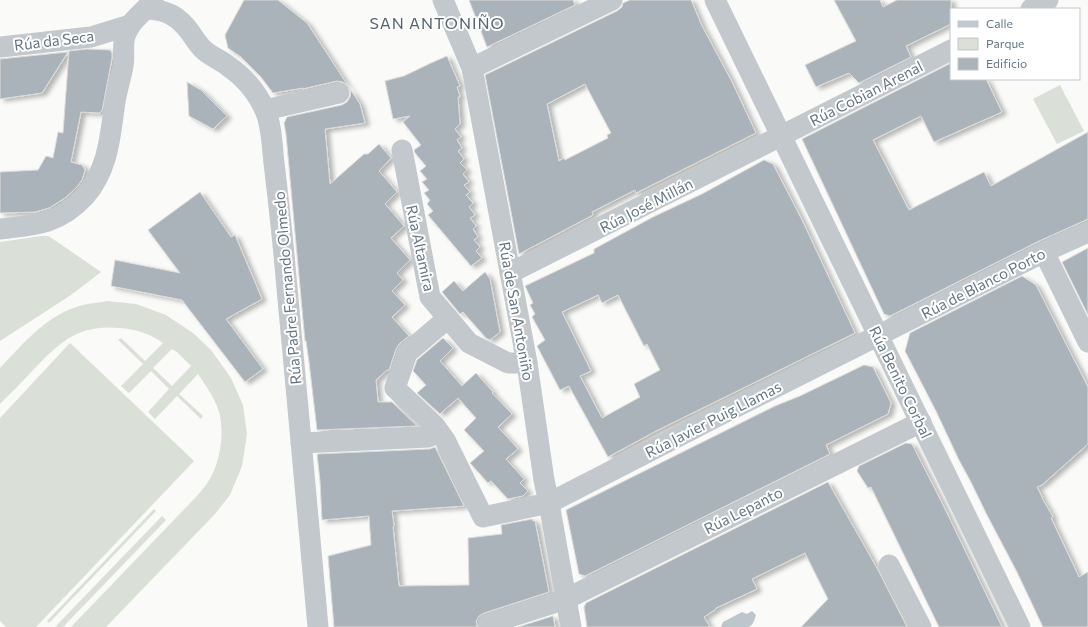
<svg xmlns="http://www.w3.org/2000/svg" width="1088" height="627" font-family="Commissioner,sans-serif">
	<defs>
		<filter id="shadow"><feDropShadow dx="4.5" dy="2.5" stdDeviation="2" flood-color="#0004"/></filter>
	</defs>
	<rect width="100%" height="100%" fill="#fafaf8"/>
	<g fill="#dadfd7" fill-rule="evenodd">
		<path d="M 1060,85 L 1084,131 L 1057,144 L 1033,99 Z"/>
		<path d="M 41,236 L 48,236 L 53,239 L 101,272 L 71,295 L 0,341 L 0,242 Z"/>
		<path d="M 107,301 L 136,304 L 166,315 L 193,333 L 211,350 L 231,378 L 243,405 L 247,434 L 242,466 L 230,495 L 215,514 L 106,627 L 71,627 L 196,497 C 200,492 205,487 208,482 C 220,464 225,433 219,412 C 215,398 206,386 198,374 L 179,394 L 203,416 L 201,419 L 177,396 L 155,419 L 148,412 L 169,389 L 151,371 L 129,393 L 121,386 L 143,364 L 118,340 L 121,338 L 145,361 L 163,343 C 151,334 135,329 120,328 C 79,324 61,341 34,369 C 23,381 11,393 0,404 L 0,368 C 24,343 47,314 83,305 C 91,303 99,303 107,301 ZM 172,349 L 177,352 L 191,366 L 172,386 L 153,368 Z"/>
		<path d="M 70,343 L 194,461 L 36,627 L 6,627 L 0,621 L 0,418 Z"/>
		<path d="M 154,509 L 156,511 L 49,623 L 47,621 Z"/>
		<path d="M 162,516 L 166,520 L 63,627 L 55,627 Z"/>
	</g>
	<path fill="#bbc7cb" d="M 752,611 L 756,615 C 755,619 753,625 749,627 L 721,627 L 723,622 L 742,612 L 747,614 Z"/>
	<g fill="#aab3b9" stroke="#dcdcda" fill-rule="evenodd" filter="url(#shadow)">
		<path d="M 244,0 L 278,0 L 307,23 L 360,104 L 365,123 L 325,129 L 330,184 L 364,154 L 368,154 L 379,144 L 391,158 L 379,171 L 397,192 L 385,204 L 404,226 L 391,238 L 410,260 L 397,273 L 403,280 L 392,291 L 405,305 L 392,317 L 409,336 L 399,344 L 396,349 L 389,370 L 387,370 L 376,380 L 378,402 L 392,402 L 417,426 L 317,430 L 309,362 L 306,341 L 305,341 L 294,222 L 286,134 L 284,123 L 287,117 L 342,105 L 347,102 L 350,97 L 351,91 L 347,85 L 343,82 L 337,81 L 302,89 L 303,88 L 273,93 L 261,77 L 241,57 L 228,48 L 225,35 Z"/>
		<path d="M 469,0 L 573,0 L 575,5 L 487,47 Z"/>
		<path d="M 630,0 L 691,0 L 702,26 L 731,80 L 756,133 L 636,193 L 635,190 L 592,212 L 593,215 L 519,254 L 485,75 L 617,11 L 622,7 L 623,3 ZM 585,84 L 611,133 L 607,135 L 608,138 L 565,160 L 564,158 L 559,161 L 547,104 Z"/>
		<path d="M 834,0 L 880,0 L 883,7 L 897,0 L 951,0 L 951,24 L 906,46 L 911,57 L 859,83 L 849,73 L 816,87 L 805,65 L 856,41 Z"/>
		<path d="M 87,49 L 110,50 L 112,53 L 112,58 L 102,111 L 99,113 L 81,112 L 71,162 L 82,165 L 85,170 L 82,180 L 76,188 L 65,198 L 49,208 L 35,212 L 0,213 L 0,172 L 38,170 L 46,156 L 53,158 L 58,132 L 63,133 L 69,51 Z"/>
		<path d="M 68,52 L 42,93 L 0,99 L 0,59 Z"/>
		<path d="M 447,56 L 460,86 L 457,87 L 460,97 L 458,97 L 460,124 L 455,129 L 461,137 L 457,140 L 462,148 L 458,151 L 464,159 L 460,163 L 467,170 L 463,174 L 469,182 L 464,185 L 470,192 L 466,195 L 473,203 L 469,207 L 475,215 L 470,218 L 476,226 L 473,229 L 478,237 L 474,240 L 480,247 L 476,251 L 482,258 L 471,266 L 428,215 L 433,211 L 427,204 L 430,200 L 424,193 L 429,190 L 422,182 L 427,179 L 420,171 L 426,166 L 415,153 L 414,150 L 421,145 L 403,122 L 410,116 L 393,119 L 385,81 L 404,76 L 431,63 Z"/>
		<path d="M 951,63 L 951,79 L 986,79 L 1002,112 L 934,142 L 921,116 L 873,140 L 909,210 L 984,172 L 991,186 L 1088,132 L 1088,219 L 1039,241 L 890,316 L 884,314 L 802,139 Z"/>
		<path d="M 187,82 L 201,90 L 227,116 L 213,129 L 189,116 Z"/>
		<path d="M 764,160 L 773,164 L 802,220 L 855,333 L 656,431 L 608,457 L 569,386 L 560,390 L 537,346 L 545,340 L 532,317 L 535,314 L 530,305 L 533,303 L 525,286 L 594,253 L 594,249 L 653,217 L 702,194 ZM 598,295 L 602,303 L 618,295 L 644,346 L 647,344 L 660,370 L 634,384 L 640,397 L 602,418 L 580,376 L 591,371 L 562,312 Z"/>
		<path d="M 200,192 L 231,237 L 235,235 L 262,299 L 226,319 L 263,369 L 245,382 L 182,300 L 111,286 L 115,260 L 180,273 L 148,230 Z"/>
		<path d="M 1088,248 L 1088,315 L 1062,262 Z"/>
		<path d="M 485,272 L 490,279 L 500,332 L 490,340 L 486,338 L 463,312 L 460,314 L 442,292 L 454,281 L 463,291 Z"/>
		<path d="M 1022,276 L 1036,285 L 1088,387 L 1088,444 L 1042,485 L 1037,487 L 1042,497 L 1042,498 L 1053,517 L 1051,518 L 1079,577 L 1088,572 L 1088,627 L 1043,627 L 1017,572 L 986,513 L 971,482 L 959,460 L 936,411 L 905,351 L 910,333 Z"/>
		<path d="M 443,338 L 453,348 L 440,361 L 462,386 L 476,373 L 493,392 L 492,393 L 512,414 L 498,427 L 518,449 L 506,459 L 524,479 L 520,483 L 528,491 L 523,496 L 508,499 L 491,481 L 488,483 L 470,463 L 484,451 L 464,430 L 476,418 L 458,398 L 440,414 L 417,393 L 426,385 L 413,371 L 417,360 Z"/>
		<path d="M 864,365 L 873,367 L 891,403 L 888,414 L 826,445 L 830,454 L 585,576 L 579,574 L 566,510 L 775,406 L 800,396 Z"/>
		<path d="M 906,443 L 912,444 L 943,505 L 1002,627 L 939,627 L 871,487 L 868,488 L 857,471 L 859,466 Z"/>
		<path d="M 435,447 L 464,506 L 392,511 L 394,526 L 393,527 L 399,586 L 469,585 L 468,538 L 502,534 L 501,525 L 532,519 L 533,521 L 535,521 L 549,592 L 484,613 L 479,616 L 476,621 L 477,627 L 334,627 L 328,556 L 371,545 L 369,516 L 322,520 L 320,481 L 317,454 L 430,449 Z"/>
		<path d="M 828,482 L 878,570 L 907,627 L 801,627 L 828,599 L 805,553 L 752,579 L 757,589 L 716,608 L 716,609 L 704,617 L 710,627 L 587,627 L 584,607 L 586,603 Z"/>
		<path d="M 553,616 L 555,627 L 518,627 Z"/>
	</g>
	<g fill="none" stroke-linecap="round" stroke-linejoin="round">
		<g stroke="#c3c8cc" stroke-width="21">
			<path d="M 443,0 L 472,68 L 527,363 L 544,480 L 549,503 L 571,627"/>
			<path d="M 715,0 L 1020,627"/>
			<path d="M 147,9 C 167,10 178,16 190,32 C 195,39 199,46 205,51 C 212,57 221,60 228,66 C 244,77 257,92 265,110 C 272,126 272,146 274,163 C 278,197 282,231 285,266 C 296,386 307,507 318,627"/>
			<path d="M 1031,9 L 1048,0"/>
			<path d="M 0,47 L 91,37 L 130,25"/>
			<path d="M 472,68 L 612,0"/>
			<path d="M 265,110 L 339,93"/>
			<path d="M 402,150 L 430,297 L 469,343 L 508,363 L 527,363"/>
			<path d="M 0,229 C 16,227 33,226 48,221 C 63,216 75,207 85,196 C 109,168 110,136 115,102 C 117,89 121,78 123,66 C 125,56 122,46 125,36 C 130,20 144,13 153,0"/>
			<path d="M 1044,252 L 1088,342"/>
			<path d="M 510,273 L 951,50"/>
			<path d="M 448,318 L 407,353 L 395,388 L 435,426 L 445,440 L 483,517 L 549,503 L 724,413 L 1044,252 L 1088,232"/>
			<path d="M 301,443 L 429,437"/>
			<path d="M 889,565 L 921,627"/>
			<path d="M 489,627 L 488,624 L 566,599 L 921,422"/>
		</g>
	</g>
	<g text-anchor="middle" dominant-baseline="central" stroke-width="4" stroke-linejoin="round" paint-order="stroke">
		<g font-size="15" fill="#657683" stroke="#fff">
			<text transform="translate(54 40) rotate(-7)">Rúa da Seca</text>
			<text transform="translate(866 93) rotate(-27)">Rúa Cobian Arenal</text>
			<text transform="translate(646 205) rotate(-27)">Rúa José Millán</text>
			<text transform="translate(421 248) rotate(78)">Rúa Altamira</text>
			<text transform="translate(983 283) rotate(-27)">Rúa de Blanco Porto</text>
			<text transform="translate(287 288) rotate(-95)">Rúa Padre Fernando Olmedo</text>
			<text transform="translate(517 311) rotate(80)">Rúa de San Antoniño</text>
			<text transform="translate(901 382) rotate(64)">Rúa Benito Corbal</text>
			<text transform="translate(713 419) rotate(-27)">Rúa Javier Puig Llamas</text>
			<text transform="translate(743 510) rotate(-27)">Rúa Lepanto</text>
		</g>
		<g font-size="16" letter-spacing="1" fill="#57646e" stroke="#fff">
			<text x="437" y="22">SAN ANTONIÑO</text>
		</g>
	</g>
	<rect x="950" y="8" width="130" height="72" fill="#ffffff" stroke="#c1c8cd"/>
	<rect x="958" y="21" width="20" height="6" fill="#c3c8cc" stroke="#c1c8cd"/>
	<text x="986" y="28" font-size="12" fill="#657683">Calle</text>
	<rect x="958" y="38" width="20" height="12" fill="#dadfd7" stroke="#c1c8cd"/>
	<text x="986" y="48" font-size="12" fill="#657683">Parque</text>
	<rect x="958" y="58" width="20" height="12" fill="#aab3b9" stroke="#c1c8cd"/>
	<text x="986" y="68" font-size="12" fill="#657683">Edificio</text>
</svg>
